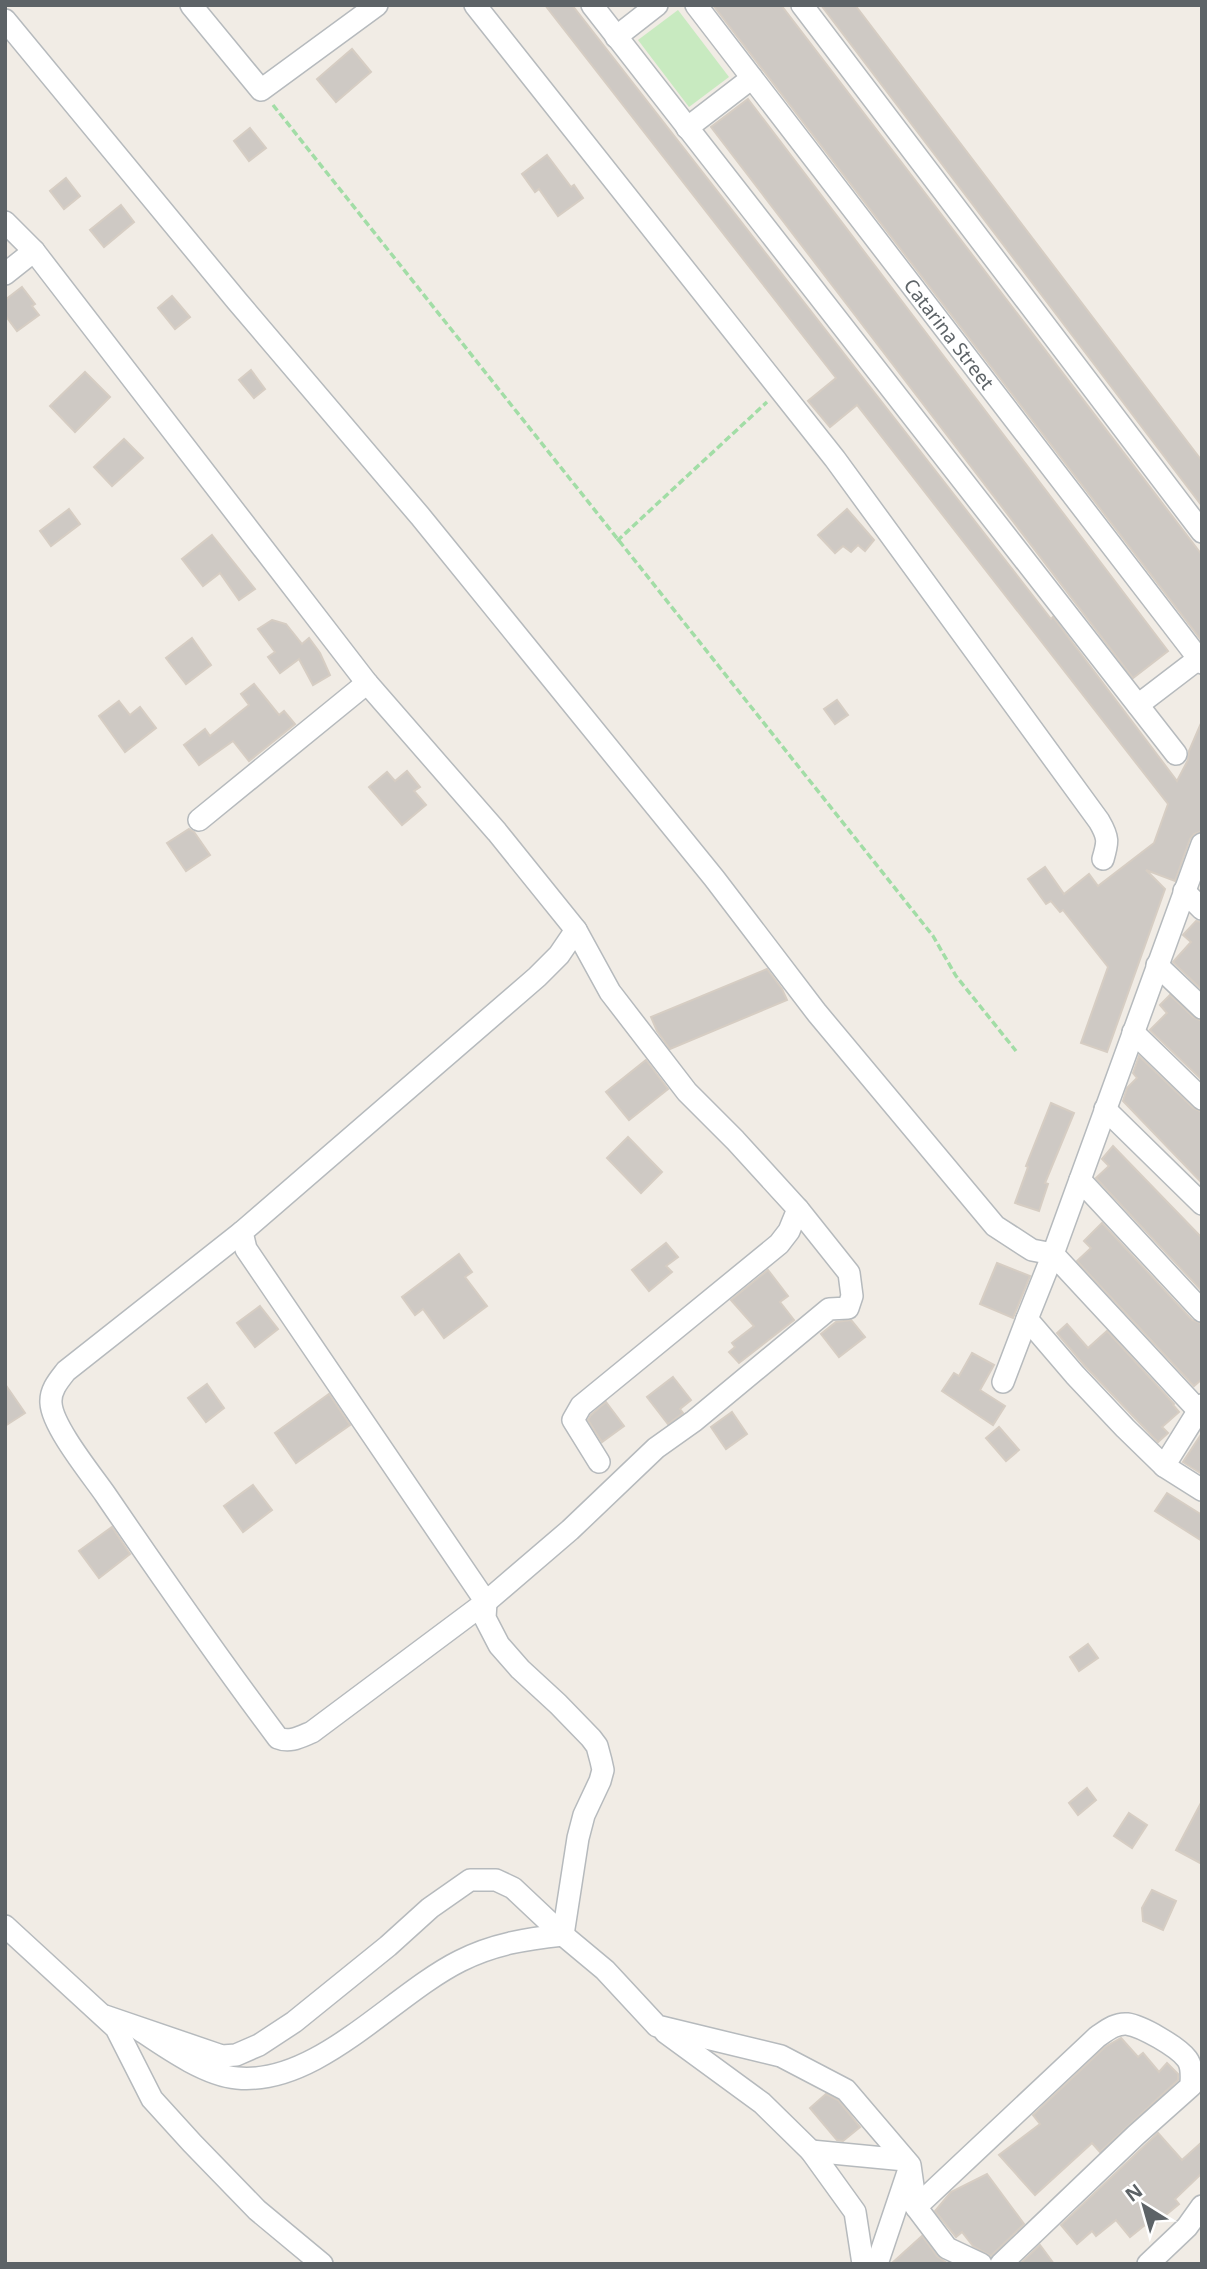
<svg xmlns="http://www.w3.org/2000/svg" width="1207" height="2269" font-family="'Noto Sans',sans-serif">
	<rect width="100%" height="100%" fill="#f1ece5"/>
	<path fill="#c8eac0" d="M 678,10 L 729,77 L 689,107 L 638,40 Z"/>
	<g fill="#cec9c4" stroke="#d6cdc3" stroke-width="2">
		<path d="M 545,5 L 572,5 L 1051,619 L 1053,617 L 1177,781 L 1188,760 L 1189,751 L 1202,721 L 1202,831 L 1194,834 L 1190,839 L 1175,881 L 1146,870 L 1165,889 L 1107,1052 L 1081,1043 L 1108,967 L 1063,910 L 1060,912 L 1051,901 L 1046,904 L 1028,879 L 1045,867 L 1064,894 L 1089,874 L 1098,886 L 1154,843 L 1168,804 L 857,405 L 830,427 L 808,401 L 836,378 Z"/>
		<path d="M 713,5 L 781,5 L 1202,555 L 1202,641 Z"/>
		<path d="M 821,5 L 855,5 L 1202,461 L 1202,506 Z"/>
		<path d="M 352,49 L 371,72 L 336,102 L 317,79 Z"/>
		<path d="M 748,99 L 1168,651 L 1133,678 L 711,127 Z"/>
		<path d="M 250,128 L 266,148 L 249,161 L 234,141 Z"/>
		<path d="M 547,155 L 571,187 L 574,185 L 583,198 L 558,216 L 539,189 L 535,192 L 522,174 Z"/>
		<path d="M 66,178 L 80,196 L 64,209 L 50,191 Z"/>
		<path d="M 121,205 L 134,222 L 104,247 L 90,230 Z"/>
		<path d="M 22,287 L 35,304 L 32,306 L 39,315 L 17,331 L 5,315 L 5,300 Z"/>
		<path d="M 172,296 L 190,317 L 175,329 L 158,308 Z"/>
		<path d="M 251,370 L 265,389 L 254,398 L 239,380 Z"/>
		<path d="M 85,372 L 110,397 L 75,432 L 50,406 Z"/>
		<path d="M 124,439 L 143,458 L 112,486 L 94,467 Z"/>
		<path d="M 69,509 L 80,524 L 51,546 L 40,531 Z"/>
		<path d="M 847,509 L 874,540 L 865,551 L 858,545 L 851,552 L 843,546 L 835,553 L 818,535 Z"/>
		<path d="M 212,535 L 255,589 L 239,600 L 220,573 L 203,586 L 182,559 Z"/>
		<path d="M 272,620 L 286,624 L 302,644 L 309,638 L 320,653 L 330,675 L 313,685 L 299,659 L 280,673 L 268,657 L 275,652 L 258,629 Z"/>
		<path d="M 192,638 L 211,665 L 186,684 L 166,658 Z"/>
		<path d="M 254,684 L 279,715 L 284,711 L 295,724 L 249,761 L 233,741 L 199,765 L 184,745 L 205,729 L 210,736 L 249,705 L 241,694 Z"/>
		<path d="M 837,700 L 848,715 L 835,724 L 824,709 Z"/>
		<path d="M 119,701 L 130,715 L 140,707 L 156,728 L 125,752 L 99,716 Z"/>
		<path d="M 407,771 L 420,787 L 414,791 L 426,805 L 402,825 L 369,787 L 387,772 L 395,781 Z"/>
		<path d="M 189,829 L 194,832 L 210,855 L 186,871 L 167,843 Z"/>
		<path d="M 1196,921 L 1202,922 L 1202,990 L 1173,962 L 1191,942 L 1183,935 Z"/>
		<path d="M 767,969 L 782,989 L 787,1000 L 670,1049 L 657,1031 L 651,1017 Z"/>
		<path d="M 1170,995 L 1193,1017 L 1202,1021 L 1202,1080 L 1150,1030 L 1167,1013 L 1160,1005 Z"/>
		<path d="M 1139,1056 L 1193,1108 L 1202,1112 L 1202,1183 L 1123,1101 L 1127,1088 L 1137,1078 L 1133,1073 Z"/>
		<path d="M 646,1060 L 668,1089 L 629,1120 L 606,1092 Z"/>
		<path d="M 1051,1103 L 1074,1113 L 1045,1183 L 1048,1184 L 1039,1211 L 1015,1203 L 1028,1167 L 1026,1166 Z"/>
		<path d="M 628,1137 L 662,1172 L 641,1193 L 607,1158 Z"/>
		<path d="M 1113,1146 L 1202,1238 L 1202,1291 L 1096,1178 L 1109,1166 L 1102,1159 Z"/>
		<path d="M 1102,1223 L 1192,1320 L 1202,1324 L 1202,1379 L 1194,1386 L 1077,1261 L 1091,1248 L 1084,1241 Z"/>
		<path d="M 666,1243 L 678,1257 L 666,1266 L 672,1272 L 649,1291 L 632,1270 Z"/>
		<path d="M 459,1254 L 472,1272 L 465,1277 L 487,1306 L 444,1338 L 423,1309 L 415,1315 L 402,1297 Z"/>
		<path d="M 997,1263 L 1030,1276 L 1013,1318 L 980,1304 Z"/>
		<path d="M 768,1270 L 788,1296 L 780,1302 L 794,1320 L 739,1363 L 729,1352 L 735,1347 L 732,1343 L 754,1326 L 731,1300 Z"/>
		<path d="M 260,1306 L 278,1329 L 255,1347 L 237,1323 Z"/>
		<path d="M 851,1320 L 865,1337 L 839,1357 L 821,1334 L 836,1322 Z"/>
		<path d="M 1067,1324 L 1088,1348 L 1107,1331 L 1174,1404 L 1173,1405 L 1179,1412 L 1162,1427 L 1168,1433 L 1158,1442 L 1085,1366 L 1057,1333 Z"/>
		<path d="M 972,1353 L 994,1365 L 980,1390 L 1005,1406 L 993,1425 L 942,1391 L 954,1373 L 959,1376 Z"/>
		<path d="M 673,1377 L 691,1400 L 680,1409 L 683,1413 L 668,1424 L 647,1397 Z"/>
		<path d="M 5,1384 L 25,1413 L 5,1426 Z"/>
		<path d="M 207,1384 L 224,1408 L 206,1422 L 188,1398 Z"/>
		<path d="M 329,1394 L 350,1425 L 296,1463 L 275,1433 Z"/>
		<path d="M 606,1402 L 624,1426 L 602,1442 L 588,1420 L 591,1415 Z"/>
		<path d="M 732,1412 L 747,1434 L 726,1449 L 711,1427 Z"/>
		<path d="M 999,1427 L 1019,1450 L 1006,1461 L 986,1438 Z"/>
		<path d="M 1202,1433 L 1202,1474 L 1183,1462 Z"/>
		<path d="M 253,1485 L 272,1510 L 243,1532 L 224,1506 Z"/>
		<path d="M 1167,1493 L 1202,1515 L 1202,1541 L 1155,1511 Z"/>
		<path d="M 112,1527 L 130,1554 L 99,1578 L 79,1551 Z"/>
		<path d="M 1088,1644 L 1098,1658 L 1079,1671 L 1070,1657 Z"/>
		<path d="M 1087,1788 L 1096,1800 L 1078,1815 L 1069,1803 Z"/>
		<path d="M 1202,1801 L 1202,1864 L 1176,1850 Z"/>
		<path d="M 1129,1813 L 1147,1825 L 1132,1848 L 1114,1836 Z"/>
		<path d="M 1152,1890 L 1176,1901 L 1163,1930 L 1143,1921 L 1142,1908 Z"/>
		<path d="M 1121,2038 L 1138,2057 L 1143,2053 L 1159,2072 L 1167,2063 L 1178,2074 L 1178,2080 L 1100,2152 L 1092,2143 L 1035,2195 L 999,2155 L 1040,2124 L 1033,2115 L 1105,2047 Z"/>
		<path d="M 826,2094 L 838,2100 L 860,2127 L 843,2141 L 837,2140 L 810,2108 Z"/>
		<path d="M 1158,2133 L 1182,2160 L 1202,2142 L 1202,2173 L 1175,2199 L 1179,2204 L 1149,2229 L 1145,2225 L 1130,2237 L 1116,2220 L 1096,2236 L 1092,2231 L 1077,2244 L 1061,2225 Z"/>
		<path d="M 987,2174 L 1024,2224 L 991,2256 L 973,2246 L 962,2232 L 956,2237 L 935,2211 L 951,2192 Z"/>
		<path d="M 922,2236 L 937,2256 L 948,2264 L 891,2264 Z"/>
		<path d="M 1040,2245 L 1054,2264 L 1020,2264 Z"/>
	</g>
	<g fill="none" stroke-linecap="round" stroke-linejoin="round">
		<defs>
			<g id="minor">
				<path d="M 191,5 L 261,90 L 377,5"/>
				<path d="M 475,5 L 835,459 L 1099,821 C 1109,838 1108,842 1103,859"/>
				<path d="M 592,5 L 1176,754"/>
				<path id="s1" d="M 696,5 L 1202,663"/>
				<path d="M 802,5 L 1202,532"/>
				<path d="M 5,20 L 237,301 L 420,516 L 714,878 L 817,1013 L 995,1226 L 1032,1250 L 1053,1254 L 1202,844"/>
				<path d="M 616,37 L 657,5"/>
				<path d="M 687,128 L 752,78"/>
				<path d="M 5,222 L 34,251 L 367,683 L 497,832 L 576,930 L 559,955 L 537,977 L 242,1232 L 246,1249 L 486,1602 L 485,1618 L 499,1645 L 520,1669 L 558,1704 L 591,1738 L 597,1746 L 601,1761 L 603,1770 L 600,1781 L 584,1815 L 578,1838 L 563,1935 C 526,1939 493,1944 460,1961 C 392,1995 317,2086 237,2078 C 204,2075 164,2046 137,2028"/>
				<path d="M 5,274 L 34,251"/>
				<path d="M 1138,705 L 1202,656"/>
				<path d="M 199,820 L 367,683"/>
				<path d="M 1184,891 L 1202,909"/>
				<path d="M 576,930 L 610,992 L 687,1092 L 735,1140 L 798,1209 L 789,1231 L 779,1244 L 581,1406 L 573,1420 L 599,1462"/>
				<path d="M 1157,965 L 1202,1008"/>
				<path d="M 1133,1032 L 1202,1099"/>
				<path d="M 1105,1109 L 1202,1204"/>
				<path d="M 1080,1180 L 1202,1311"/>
				<path d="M 242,1232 L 66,1371 C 59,1380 50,1390 51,1403 C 52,1426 91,1474 105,1494 C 161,1576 218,1658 278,1738 C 290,1743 300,1737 312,1732 L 486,1602 L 570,1530 L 656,1448 L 694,1421 L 829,1309 L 848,1308 L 852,1296 L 849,1273 L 798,1209"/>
				<path d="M 1003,1382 L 1027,1319"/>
				<path d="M 1198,1410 L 1053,1254 L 1027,1319 L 1075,1375 L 1125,1428 L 1164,1466 L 1202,1490"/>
				<path d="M 1164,1466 L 1202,1405"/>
				<path d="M 5,1926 L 116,2028 L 152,2099 L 192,2143 L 257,2210 L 322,2264"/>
				<path d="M 105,2016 L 222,2056 L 236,2055 L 259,2045 L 294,2022 L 388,1946 L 430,1908 L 470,1880 L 496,1880 L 513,1888 L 563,1935 L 605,1970 L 657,2026 L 781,2056 L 846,2090 L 910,2165 L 916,2207 L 947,2248 L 981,2264"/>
				<path d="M 665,2032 L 762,2103 L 811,2151 L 855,2212 L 863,2264"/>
				<path d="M 811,2151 L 905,2160"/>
				<path d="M 916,2207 L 1097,2037 C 1106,2031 1115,2023 1127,2024 C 1142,2026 1178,2047 1187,2059 C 1193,2067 1191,2077 1191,2086 L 1136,2135 L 1001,2264"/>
				<path d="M 877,2264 L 909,2169"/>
				<path d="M 1148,2264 L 1187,2227 L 1202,2206"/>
			</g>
		</defs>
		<use href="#minor" stroke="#b6babd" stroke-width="24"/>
		<g stroke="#a2dda6" stroke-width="3.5" stroke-dasharray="7 3.5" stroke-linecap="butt">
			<path d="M 273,105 L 933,936 L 956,976 L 1016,1051"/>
			<path d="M 617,541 L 767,402"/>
		</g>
		<use href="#minor" stroke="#fff" stroke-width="21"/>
	</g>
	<g text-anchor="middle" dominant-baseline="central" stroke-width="5" stroke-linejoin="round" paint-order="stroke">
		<g font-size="19" fill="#5d6367" stroke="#fff">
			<text stroke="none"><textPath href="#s1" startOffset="415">Catarina Street</textPath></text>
		</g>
	</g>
	<rect width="1207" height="2269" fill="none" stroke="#5d6367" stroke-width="14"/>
	<g transform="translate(1144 2206) rotate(323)" stroke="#ffffff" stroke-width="5" paint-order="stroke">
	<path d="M0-5L12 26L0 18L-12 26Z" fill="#5d6367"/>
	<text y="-10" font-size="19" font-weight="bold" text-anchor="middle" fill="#5d6367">N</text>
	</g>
</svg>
